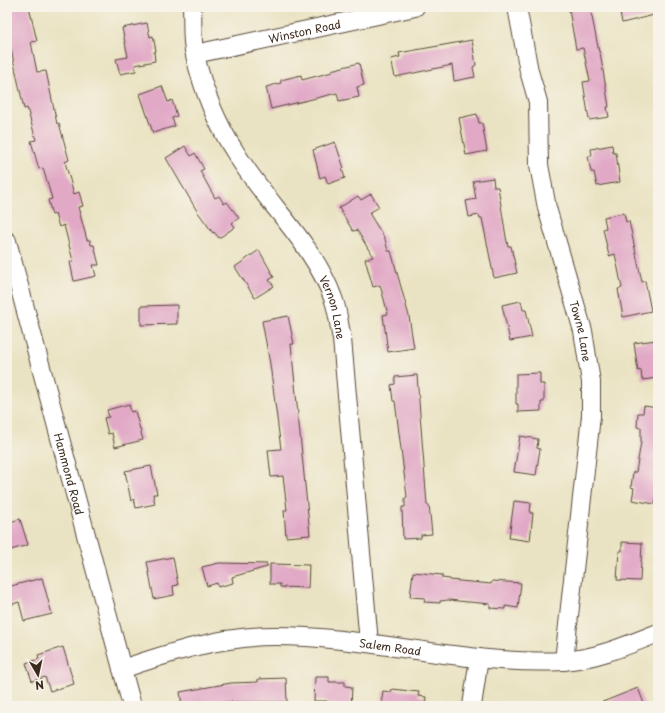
<svg xmlns="http://www.w3.org/2000/svg" width="665" height="713" font-family="'Playpen Sans',sans-serif">
	<rect width="100%" height="100%" fill="#f7f3e8"/>
	<filter id="ink" filterUnits="userSpaceOnUse"><feTurbulence type="fractalNoise" baseFrequency=".025" numOctaves="2"/><feDisplacementMap in="SourceGraphic" scale="8" xChannelSelector="R" yChannelSelector="G"/><feConvolveMatrix kernelMatrix="1 2 1 2 8 2 1 2 1" color-interpolation-filters="sRGB"/></filter>
	<filter id="wash" filterUnits="userSpaceOnUse"><feTurbulence type="fractalNoise" baseFrequency=".012" numOctaves="4" result="noise"/><feDisplacementMap in="SourceGraphic" scale="16" xChannelSelector="R" yChannelSelector="G"/><feGaussianBlur stdDeviation="0.9" result="paint"/><feColorMatrix in="noise" values="0 0 0 0 0 0 0 0 0 0 0 0 0 0 0 0 0 1.4 0 .05"/><feComposite in="paint" operator="in"/></filter>
	<g filter="url(#wash)">
		<rect width="100%" height="100%" fill="#eae3c3"/>
		<g id="blocks">
			<g fill="#e1a9c6">
				<path d="M 7,7 L 29,7 L 37,41 L 31,42 L 37,72 L 46,71 L 57,124 L 59,123 L 69,160 L 65,162 L 74,194 L 79,192 L 83,206 L 78,207 L 87,240 L 90,240 L 91,245 L 94,245 L 99,265 L 93,265 L 96,276 L 74,281 L 70,262 L 73,261 L 64,225 L 59,227 L 55,214 L 52,215 L 48,200 L 52,199 L 43,168 L 39,169 L 31,141 L 36,140 L 27,108 L 24,109 L 7,31 Z"/>
				<path d="M 590,7 L 599,52 L 600,52 L 609,107 L 607,107 L 609,117 L 589,120 L 583,82 L 590,81 L 583,48 L 576,49 L 569,10 Z"/>
				<path d="M 619,7 L 658,7 L 658,14 L 622,23 Z"/>
				<path d="M 147,23 L 150,37 L 153,36 L 156,51 L 154,52 L 155,61 L 135,65 L 136,71 L 120,74 L 116,59 L 128,57 L 122,28 Z"/>
				<path d="M 472,40 L 476,65 L 473,67 L 475,77 L 454,81 L 452,65 L 395,77 L 391,59 L 400,57 L 399,53 Z"/>
				<path d="M 359,63 L 364,85 L 357,87 L 359,97 L 339,101 L 337,93 L 271,109 L 266,87 L 281,83 L 281,80 L 301,75 L 302,80 L 332,72 L 331,70 Z"/>
				<path d="M 162,86 L 168,102 L 172,100 L 177,116 L 172,118 L 175,126 L 153,133 L 140,94 Z"/>
				<path d="M 477,114 L 479,123 L 482,123 L 487,151 L 466,155 L 459,118 Z"/>
				<path d="M 335,142 L 344,168 L 342,169 L 345,178 L 328,184 L 325,176 L 320,178 L 313,150 Z"/>
				<path d="M 612,145 L 613,153 L 616,153 L 620,182 L 597,186 L 594,172 L 591,172 L 588,156 L 592,156 L 591,149 Z"/>
				<path d="M 185,146 L 191,156 L 195,153 L 204,169 L 200,171 L 215,198 L 219,196 L 224,204 L 227,202 L 239,218 L 232,223 L 235,227 L 219,238 L 214,232 L 213,233 L 197,211 L 166,158 Z"/>
				<path d="M 493,178 L 494,187 L 498,187 L 506,237 L 508,246 L 511,246 L 517,273 L 494,278 L 482,218 L 480,218 L 479,215 L 469,217 L 466,201 L 476,199 L 473,181 Z"/>
				<path d="M 371,194 L 379,207 L 369,213 L 385,239 L 388,251 L 391,251 L 409,316 L 414,348 L 388,352 L 383,315 L 388,314 L 380,285 L 373,287 L 365,259 L 373,257 L 357,230 L 353,231 L 339,208 L 358,196 L 361,200 Z"/>
				<path d="M 624,213 L 626,222 L 629,221 L 642,282 L 645,281 L 651,311 L 623,317 L 618,289 L 622,288 L 615,254 L 609,256 L 603,229 L 606,228 L 604,217 Z"/>
				<path d="M 259,250 L 274,277 L 269,280 L 274,286 L 255,298 L 235,267 Z"/>
				<path d="M 521,301 L 523,310 L 526,310 L 532,337 L 510,341 L 502,305 Z"/>
				<path d="M 177,305 L 177,324 L 141,325 L 141,306 Z"/>
				<path d="M 288,316 L 294,344 L 291,344 L 310,535 L 286,537 L 284,510 L 287,510 L 283,476 L 271,477 L 268,450 L 281,449 L 270,364 L 262,321 Z"/>
				<path d="M 656,340 L 658,378 L 642,380 L 641,370 L 638,371 L 634,343 Z"/>
				<path d="M 540,373 L 540,384 L 544,384 L 544,402 L 541,402 L 541,411 L 518,412 L 518,404 L 516,404 L 516,374 Z"/>
				<path d="M 417,375 L 427,505 L 429,505 L 432,534 L 421,535 L 421,538 L 403,539 L 402,507 L 405,507 L 405,498 L 407,497 L 395,401 L 393,401 L 391,385 L 395,384 L 395,377 Z"/>
				<path d="M 129,404 L 131,412 L 135,411 L 143,440 L 115,447 L 112,433 L 108,434 L 104,418 L 109,417 L 107,410 Z"/>
				<path d="M 644,406 L 658,408 L 658,485 L 655,504 L 632,500 L 634,488 L 631,487 L 633,472 L 636,472 L 641,442 L 641,428 L 637,427 L 638,413 L 643,413 Z"/>
				<path d="M 520,436 L 538,439 L 537,448 L 540,449 L 536,475 L 514,472 Z"/>
				<path d="M 151,466 L 157,494 L 153,494 L 155,504 L 136,508 L 134,499 L 131,501 L 125,471 Z"/>
				<path d="M 514,501 L 531,503 L 530,513 L 533,513 L 530,541 L 509,538 Z"/>
				<path d="M 20,519 L 28,545 L 7,551 L 7,523 Z"/>
				<path d="M 622,542 L 642,543 L 640,581 L 617,580 L 619,551 L 622,551 Z"/>
				<path d="M 173,557 L 178,585 L 173,586 L 174,595 L 154,599 L 147,562 Z"/>
				<path d="M 219,563 L 267,564 L 267,567 L 232,577 L 233,583 L 218,587 L 217,583 L 207,586 L 202,567 Z"/>
				<path d="M 270,564 L 309,565 L 308,588 L 280,587 L 280,584 L 270,584 Z"/>
				<path d="M 413,572 L 442,575 L 442,578 L 450,579 L 450,580 L 491,584 L 492,581 L 521,583 L 518,608 L 505,606 L 505,609 L 490,608 L 490,604 L 448,600 L 440,601 L 440,603 L 424,602 L 425,598 L 410,597 Z"/>
				<path d="M 42,578 L 52,614 L 24,621 L 19,602 L 7,606 L 7,587 Z"/>
				<path d="M 63,647 L 74,684 L 50,691 L 45,677 L 32,681 L 26,663 L 39,659 L 38,655 Z"/>
				<path d="M 315,677 L 329,677 L 329,682 L 345,682 L 345,686 L 352,687 L 351,706 L 327,706 L 327,701 L 314,701 Z"/>
				<path d="M 286,678 L 287,702 L 216,702 L 217,706 L 182,706 L 180,692 L 231,683 L 258,682 L 258,679 Z"/>
				<path d="M 638,688 L 645,706 L 595,706 L 595,705 Z"/>
				<path d="M 392,689 L 419,692 L 418,696 L 426,697 L 425,706 L 381,706 L 383,691 L 391,692 Z"/>
			</g>
		</g>
	</g>
	<g filter="url(#ink)">
		<use href="#blocks" fill-opacity="0" stroke="#554637" stroke-width="1"/>
		<g fill="none" stroke-linecap="round" stroke-linejoin="round">
			<defs>
				<g id="minor">
					<path id="s1" d="M 192,7 C 193,22 191,40 195,55 C 203,90 218,126 237,155 C 267,204 313,243 333,298 C 338,310 339,326 342,339 L 369,643"/>
					<path id="s2" d="M 517,7 L 529,71 L 538,102 L 539,165 L 547,208 L 583,331 L 591,382 L 591,416 L 564,661"/>
					<path id="s3" d="M 195,54 L 415,7"/>
					<path id="s4" d="M 7,241 L 132,706"/>
					<path id="s5" d="M 122,669 C 172,652 221,636 275,636 C 371,636 466,666 563,661 C 595,659 628,645 658,633"/>
					<path d="M 472,706 L 479,658"/>
				</g>
			</defs>
			<use href="#minor" stroke="#554637" stroke-width="20"/>
			<use href="#minor" stroke="#fff" stroke-width="18"/>
		</g>
	</g>
	<g text-anchor="middle" dominant-baseline="central" stroke-width="3.5" stroke-linejoin="round" paint-order="stroke">
		<g font-size="11" fill="#3b2a1e" stroke="#f7f3e8">
			<text stroke="none"><textPath href="#s3" startOffset="112">Winston Road</textPath></text>
			<text stroke="none"><textPath href="#s1" startOffset="339">Vernon Lane</textPath></text>
			<text stroke="none"><textPath href="#s2" startOffset="332">Towne Lane</textPath></text>
			<text stroke="none"><textPath href="#s4" startOffset="241">Hammond Road</textPath></text>
			<text stroke="none"><textPath href="#s5" startOffset="273">Salem Road</textPath></text>
		</g>
	</g>
	<rect width="665" height="713" fill="none" stroke="#f7f3e8" stroke-width="24"/>
	<g transform="translate(38 675) rotate(171)" stroke="#f7f3e8" stroke-width="3" paint-order="stroke">
	<path d="M0-3L7 15L0 10L-7 15Z" fill="#3b2a1e"/>
	<text y="-6" font-size="11" font-weight="bold" text-anchor="middle" fill="#3b2a1e">N</text>
	</g>
</svg>
